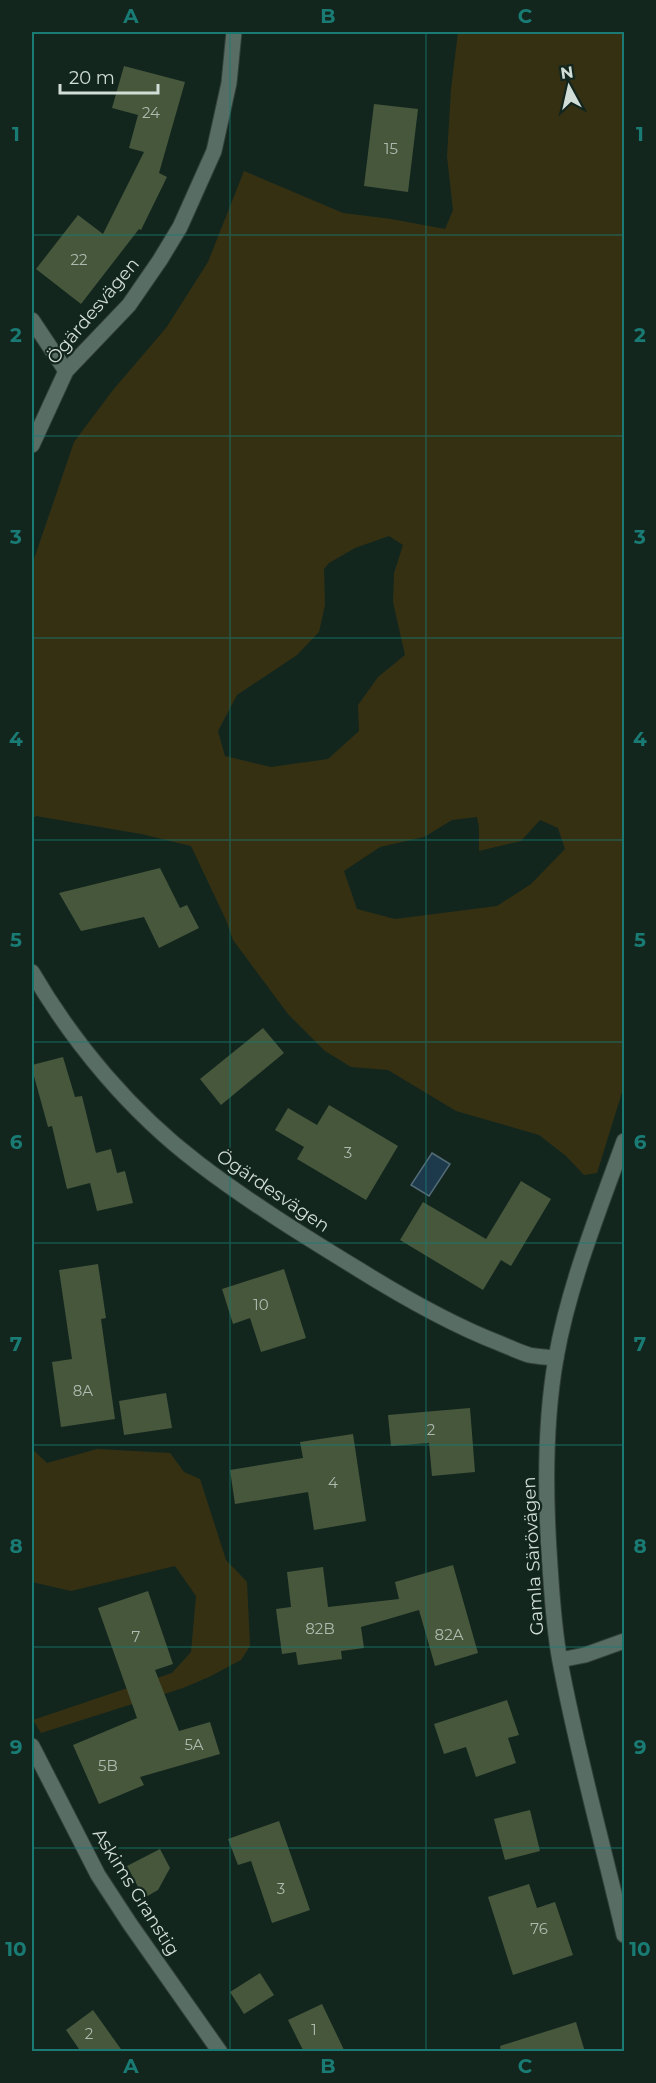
<svg xmlns="http://www.w3.org/2000/svg" width="656" height="2083" font-family="Montserrat,sans-serif">
	<rect width="100%" height="100%" fill="#12261e"/>
	<g fill="#363013" fill-rule="evenodd">
		<path d="M 458,32 L 624,32 L 624,1086 L 597,1173 L 584,1175 L 566,1156 L 539,1135 L 456,1111 L 388,1070 L 351,1067 L 325,1051 L 288,1014 L 233,940 L 226,920 L 191,846 L 141,834 L 36,816 L 32,819 L 32,566 L 34,559 L 74,442 L 113,390 L 166,328 L 208,262 L 244,171 L 343,213 L 391,219 L 445,229 L 453,210 L 447,156 L 451,89 ZM 389,536 L 403,545 L 394,573 L 393,602 L 405,655 L 378,677 L 358,705 L 359,731 L 328,759 L 271,767 L 225,756 L 218,731 L 237,695 L 297,655 L 319,632 L 325,605 L 324,569 L 329,563 L 355,548 ZM 477,817 L 479,827 L 479,851 L 521,841 L 540,820 L 558,828 L 565,849 L 531,884 L 497,906 L 395,919 L 357,909 L 344,871 L 380,847 L 424,837 L 452,820 Z"/>
		<path d="M 32,1449 L 47,1463 L 97,1449 L 170,1453 L 184,1472 L 200,1479 L 226,1560 L 247,1582 L 250,1646 L 241,1660 L 209,1677 L 183,1688 L 41,1733 L 33,1720 L 172,1673 L 191,1652 L 196,1596 L 175,1566 L 71,1591 L 32,1582 Z"/>
	</g>
	<path fill="#1c3a4c" stroke="#526b76" stroke-width="1.5" d="M 432,1153 L 450,1164 L 429,1196 L 411,1185 Z"/>
	<g fill="#47573c">
		<path d="M 124,66 L 185,82 L 159,173 L 167,177 L 141,230 L 139,229 L 81,304 L 36,269 L 78,215 L 103,234 L 144,152 L 129,148 L 138,115 L 112,108 Z"/>
		<path d="M 374,104 L 418,109 L 408,192 L 364,186 Z"/>
		<path d="M 160,868 L 180,908 L 187,905 L 199,928 L 159,948 L 144,917 L 81,931 L 59,893 Z"/>
		<path d="M 263,1028 L 284,1053 L 221,1105 L 200,1079 Z"/>
		<path d="M 63,1057 L 75,1097 L 82,1096 L 96,1153 L 111,1149 L 117,1173 L 125,1171 L 133,1203 L 97,1211 L 90,1183 L 67,1189 L 52,1126 L 48,1127 L 32,1069 L 32,1065 Z"/>
		<path d="M 329,1105 L 398,1146 L 366,1200 L 297,1159 L 304,1147 L 275,1130 L 288,1108 L 317,1125 Z"/>
		<path d="M 521,1181 L 551,1199 L 511,1266 L 501,1260 L 483,1290 L 400,1240 L 423,1202 L 486,1239 Z"/>
		<path d="M 98,1264 L 106,1318 L 101,1319 L 115,1419 L 61,1427 L 52,1362 L 72,1359 L 59,1270 Z"/>
		<path d="M 284,1269 L 306,1338 L 261,1352 L 250,1318 L 233,1324 L 222,1289 Z"/>
		<path d="M 166,1393 L 172,1428 L 124,1435 L 119,1401 Z"/>
		<path d="M 470,1408 L 475,1472 L 432,1476 L 429,1443 L 391,1446 L 388,1415 Z"/>
		<path d="M 353,1434 L 366,1521 L 314,1530 L 308,1492 L 235,1504 L 230,1470 L 303,1458 L 300,1442 Z"/>
		<path d="M 453,1565 L 478,1653 L 435,1666 L 419,1610 L 361,1627 L 364,1648 L 341,1651 L 342,1659 L 298,1665 L 296,1652 L 282,1654 L 276,1609 L 291,1607 L 287,1572 L 323,1567 L 328,1607 L 399,1599 L 395,1582 Z"/>
		<path d="M 148,1591 L 173,1664 L 155,1670 L 179,1731 L 210,1722 L 220,1754 L 140,1777 L 144,1785 L 99,1804 L 73,1745 L 137,1718 L 98,1608 Z"/>
		<path d="M 507,1700 L 519,1735 L 508,1738 L 516,1763 L 476,1777 L 466,1747 L 444,1754 L 434,1724 Z"/>
		<path d="M 530,1810 L 540,1851 L 505,1860 L 494,1819 Z"/>
		<path d="M 279,1821 L 310,1910 L 272,1923 L 251,1861 L 238,1865 L 228,1839 Z"/>
		<path d="M 160,1849 L 170,1868 L 158,1890 L 144,1898 L 127,1866 Z"/>
		<path d="M 529,1884 L 537,1908 L 555,1902 L 573,1955 L 513,1975 L 488,1897 Z"/>
		<path d="M 260,1973 L 274,1995 L 244,2014 L 230,1992 Z"/>
		<path d="M 322,2004 L 345,2052 L 304,2052 L 288,2020 Z"/>
		<path d="M 93,2010 L 123,2052 L 81,2052 L 66,2030 Z"/>
		<path d="M 576,2022 L 585,2052 L 501,2052 L 500,2046 Z"/>
	</g>
	<g fill="none" stroke-linecap="round" stroke-linejoin="round">
		<defs>
			<g id="minor">
				<path d="M 32,320 L 66,371"/>
				<path d="M 32,445 L 66,371 L 129,305 L 160,260 L 180,227 L 214,151 L 229,83 L 234,32"/>
				<path d="M 32,972 C 74,1044 131,1112 198,1163 C 249,1202 304,1236 358,1269 C 403,1297 450,1324 499,1343 C 509,1347 519,1352 529,1355 C 538,1357 547,1357 556,1358"/>
				<path d="M 560,1660 L 585,1655 L 624,1641"/>
				<path d="M 32,1746 L 98,1875 L 130,1924 L 220,2052"/>
			</g>
			<path id="tertiary" d="M 624,1141 C 599,1211 569,1284 556,1358 C 544,1426 545,1497 550,1566 C 552,1597 554,1630 560,1661 C 577,1753 603,1844 624,1935"/>
		</defs>
		<use href="#minor" stroke="#32403a" stroke-width="17"/>
		<use href="#tertiary" stroke="#32403a" stroke-width="17"/>
		<use href="#minor" stroke="#586e65" stroke-width="15"/>
		<use href="#tertiary" stroke="#586e65" stroke-width="15"/>
	</g>
	<path fill="none" stroke="#197b73" stroke-width="1.5" stroke-opacity="0.55" d="M 230,32 L 230,2052M 426,32 L 426,2052M 32,235 L 624,235M 32,436 L 624,436M 32,638 L 624,638M 32,840 L 624,840M 32,1042 L 624,1042M 32,1243 L 624,1243M 32,1445 L 624,1445M 32,1647 L 624,1647M 32,1848 L 624,1848"/>
	<g text-anchor="middle" dominant-baseline="central" stroke-width="4.5" stroke-linejoin="round" paint-order="stroke">
		<g font-size="15" fill="#aebcb0">
			<text x="151" y="112">24</text>
			<text x="391" y="148">15</text>
			<text x="79" y="259">22</text>
			<text x="348" y="1152">3</text>
			<text x="261" y="1304">10</text>
			<text x="83" y="1390">8A</text>
			<text x="431" y="1429">2</text>
			<text x="333" y="1482">4</text>
			<text x="320" y="1628">82B</text>
			<text x="449" y="1634">82A</text>
			<text x="136" y="1636">7</text>
			<text x="194" y="1744">5A</text>
			<text x="108" y="1765">5B</text>
			<text x="281" y="1888">3</text>
			<text x="539" y="1928">76</text>
			<text x="314" y="2029">1</text>
			<text x="89" y="2033">2</text>
		</g>
		<g font-size="18" fill="#d1ddd7" stroke="#12261e">
			<text transform="translate(93 311) rotate(-50)">Ögärdesvägen</text>
			<text transform="translate(273 1191) rotate(34)">Ögärdesvägen</text>
			<text transform="translate(533 1556) rotate(-93)">Gamla Särövägen</text>
			<text transform="translate(136 1892) rotate(58)">Askims Granstig</text>
		</g>
	</g>
	<rect width="656" height="2083" fill="none" stroke="#12261e" stroke-width="66"/>
	<g transform="translate(569 87) rotate(352)" stroke="#12261e" stroke-width="4.5" paint-order="stroke">
	<path d="M0-4.5L10 22L0 15L-10 22Z" fill="#d1ddd7"/>
	<text y="-9" font-size="16" font-weight="bold" text-anchor="middle" fill="#d1ddd7">N</text>
	</g>
	<path d="M60 84v9h98v-9" fill="none" stroke="#d1ddd7" stroke-width="3"/>
	<text x="69" y="84" font-size="18" fill="#d1ddd7" stroke="#12261e" stroke-width="4.5" paint-order="stroke">20 m</text>
	<rect x="33" y="33" width="590" height="2017" fill="none" stroke="#197b73" stroke-width="2"/>
	<g font-size="20" text-anchor="middle" font-weight="bold" fill="#197b73">
		<text x="131" y="23">A</text>
		<text x="328" y="23">B</text>
		<text x="525" y="23">C</text>
		<text x="16" y="141">1</text>
		<text x="640" y="141">1</text>
		<text x="16" y="342">2</text>
		<text x="640" y="342">2</text>
		<text x="16" y="544">3</text>
		<text x="640" y="544">3</text>
		<text x="16" y="746">4</text>
		<text x="640" y="746">4</text>
		<text x="16" y="947">5</text>
		<text x="640" y="947">5</text>
		<text x="16" y="1149">6</text>
		<text x="640" y="1149">6</text>
		<text x="16" y="1351">7</text>
		<text x="640" y="1351">7</text>
		<text x="16" y="1553">8</text>
		<text x="640" y="1553">8</text>
		<text x="16" y="1754">9</text>
		<text x="640" y="1754">9</text>
		<text x="16" y="1956">10</text>
		<text x="640" y="1956">10</text>
		<text x="131" y="2073">A</text>
		<text x="328" y="2073">B</text>
		<text x="525" y="2073">C</text>
	</g>
</svg>
